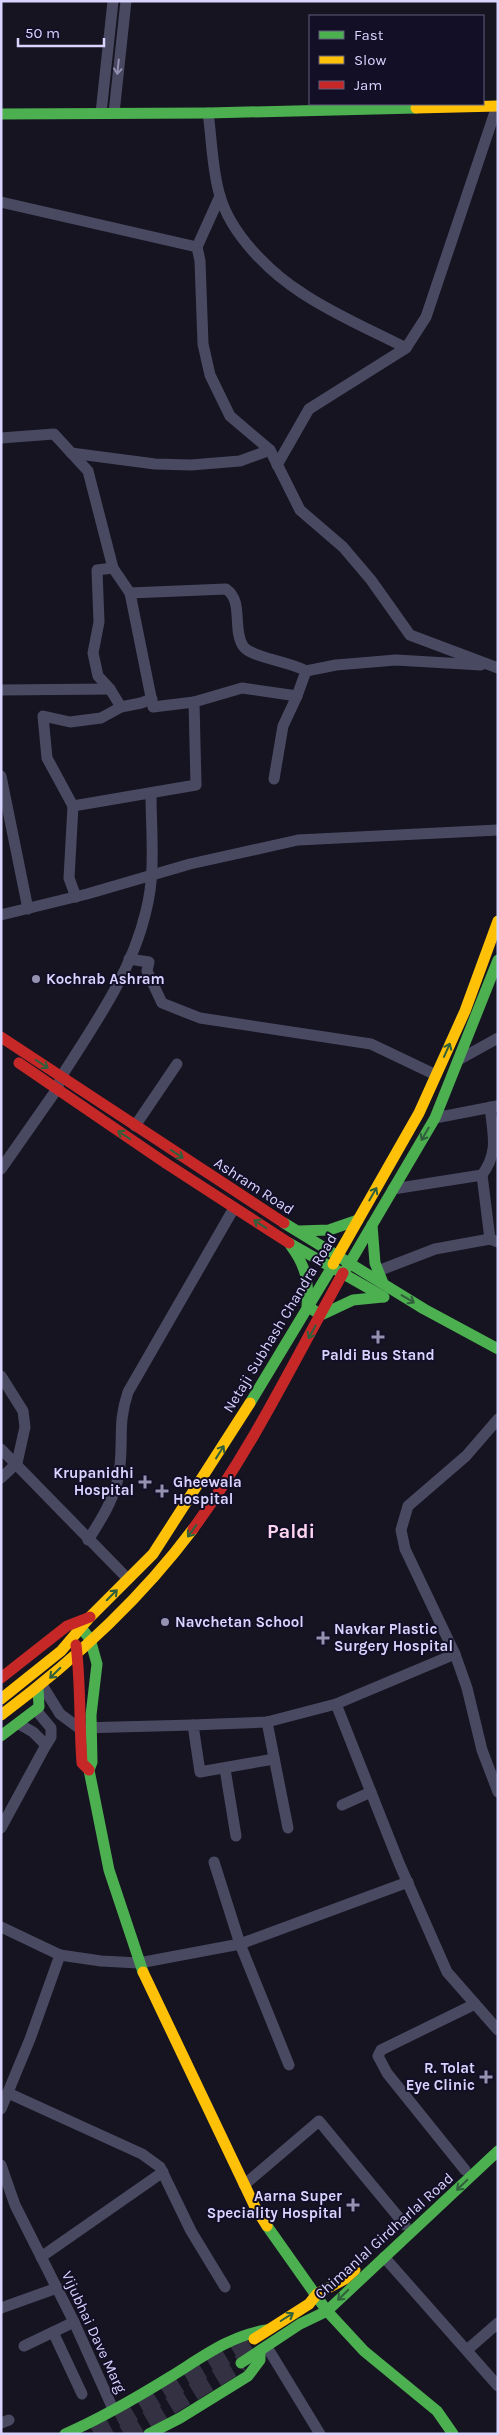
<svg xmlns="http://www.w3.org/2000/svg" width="499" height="2435" font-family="Karla,sans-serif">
	<rect width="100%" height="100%" fill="#161421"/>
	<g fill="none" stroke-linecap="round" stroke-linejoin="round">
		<g stroke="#333142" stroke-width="18" stroke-dasharray="18 9" stroke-linecap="butt">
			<path d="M 94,2434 L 121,2420 L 254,2339"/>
			<path d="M 124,2434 L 241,2363"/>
		</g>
		<g stroke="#4a4962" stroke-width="11">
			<path d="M 101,113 L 113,1"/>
			<path d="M 114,113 L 126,1"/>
			<path d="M 208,113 C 212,140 212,170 220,196 C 231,234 269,272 302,293 C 333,314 373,331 406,348 L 309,409 L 277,465"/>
			<path d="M 1,202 L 197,247 L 200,261 L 203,344 L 210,375 L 230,416 L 270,450 L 300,510 L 343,547 L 371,580 L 410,635 L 498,668"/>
			<path d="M 197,247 L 220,196"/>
			<path d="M 406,348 L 426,317 L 497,106"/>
			<path d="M 1,438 L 54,434 L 88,471 L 113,568 L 130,593 L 153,707 L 194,702"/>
			<path d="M 71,453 L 155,464 L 191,465 L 240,461 L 270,450"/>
			<path d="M 113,568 L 97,570 L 99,622 L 93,653 L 98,676 L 110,689 L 121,707"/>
			<path d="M 130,593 L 226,589 C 244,601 232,629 243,646 C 251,658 289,661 306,671"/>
			<path d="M 1,690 L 110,689"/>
			<path d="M 1,776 L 28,909"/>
			<path d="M 274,779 L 283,726 L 297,696"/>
			<path d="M 73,806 L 47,758 L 43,716 L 70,722 L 101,718 L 121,707 L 141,703 L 152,699"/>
			<path d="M 76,897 L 69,878 L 73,806 L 196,785 L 194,702 L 242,688 L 297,696 L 306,671 L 336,665 L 396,660 L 481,665"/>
			<path d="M 1,915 L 87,894 L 190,864 L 298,840 L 498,830"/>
			<path d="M 129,959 L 149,962 L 147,971 L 162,1003 L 200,1018 L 371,1044 L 436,1075"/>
			<path d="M 460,1059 L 498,1038"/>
			<path d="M 435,1118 L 497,1106"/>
			<path d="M 135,1126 L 177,1064"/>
			<path d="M 1,1169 L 57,1089 L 61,1077 C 94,1025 132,972 146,911 C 156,873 151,832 151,793"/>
			<path d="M 482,1175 C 499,1152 493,1135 490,1107"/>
			<path d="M 393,1189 L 482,1175 L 490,1239"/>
			<path d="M 378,1271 L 435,1249 L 490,1239 L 498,1242"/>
			<path d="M 1,1376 L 23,1411 L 25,1427 L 17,1463 L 1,1478"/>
			<path d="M 498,1419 L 466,1456 L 408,1506 L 401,1530 L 405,1549 L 455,1654 L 467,1688 L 482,1750 L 498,1792"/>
			<path d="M 1,1449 L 128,1579"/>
			<path d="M 88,1540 C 103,1517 118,1493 120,1465 C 123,1436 118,1422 128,1392 L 234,1208"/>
			<path d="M 42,1685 L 60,1714 L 79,1728 L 193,1725"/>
			<path d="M 336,1704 L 399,1863 L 447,1972 L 498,2030"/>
			<path d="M 267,1722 L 288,1828"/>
			<path d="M 19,1724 L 33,1732 L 46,1745 L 51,1737 L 51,1728 L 36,1710"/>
			<path d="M 274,1759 L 200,1772 L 193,1725 L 267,1722 L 336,1704 L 455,1654"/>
			<path d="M 225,1769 L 236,1836"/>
			<path d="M 342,1805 L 371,1792"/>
			<path d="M 1,1828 L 46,1745"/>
			<path d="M 214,1862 L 240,1944 L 408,1882"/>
			<path d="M 1,1927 L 60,1955"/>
			<path d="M 8,2093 L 142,2154 L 160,2167 L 191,2231 L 225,2287"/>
			<path d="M 1,2109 L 30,2039 L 60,1955 L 101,1961 L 139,1963 L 240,1944 L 289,2065"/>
			<path d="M 1,2165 L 15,2205 L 74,2322 L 113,2409"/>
			<path d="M 465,2170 L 387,2073 L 378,2056 L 381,2050 L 475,2004"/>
			<path d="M 244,2185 L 319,2121 L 405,2225"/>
			<path d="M 41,2257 L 163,2172"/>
			<path d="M 384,2257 L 498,2386"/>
			<path d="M 1,2308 L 57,2288"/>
			<path d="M 53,2332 L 82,2394"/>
			<path d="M 24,2346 L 74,2322"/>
			<path d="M 267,2347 L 320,2434"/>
			<path d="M 467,2350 L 498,2323"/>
			<path d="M 1,2423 L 9,2420"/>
		</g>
		<g stroke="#4caf50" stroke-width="11">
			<path d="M 1,114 L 208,113 L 416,108"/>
			<path d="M 284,1223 L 424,1309 L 498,1349"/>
			<path d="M 372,1225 L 375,1263 L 383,1283"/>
			<path d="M 299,1231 L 329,1230 L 358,1220"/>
			<path d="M 289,1243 L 384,1297"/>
			<path d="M 291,1246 C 306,1266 309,1282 307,1306 L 321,1315 L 353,1300 L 383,1297"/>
			<path d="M 345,1271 L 435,1118 L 498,960"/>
			<path d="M 250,1403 L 332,1267"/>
			<path d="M 82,1629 L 90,1639 L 97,1664 L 91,1715 L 92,1762 L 89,1770 L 109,1870 L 143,1972"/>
			<path d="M 1,1736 L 39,1707 L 38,1688"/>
			<path d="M 267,2226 L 327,2311 L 364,2351 L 437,2411 L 453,2434"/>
			<path d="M 241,2363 L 300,2324 L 327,2311 L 498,2151"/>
			<path d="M 65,2434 C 102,2418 136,2398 170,2377 C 201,2358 229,2336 266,2330"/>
			<path d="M 149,2434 L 180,2418 L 248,2376 L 260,2360 L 260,2352"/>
		</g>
		<g stroke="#ffc107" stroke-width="11">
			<path d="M 416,108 L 498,106"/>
			<path d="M 333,1264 L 419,1113 L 465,1011 L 498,921"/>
			<path d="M 1,1699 L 61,1651 L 90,1617 L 153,1554 L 250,1403"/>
			<path d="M 1,1715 C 72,1662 140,1600 193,1529"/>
			<path d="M 143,1972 L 255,2207 L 267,2226"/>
			<path d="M 254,2339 L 309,2304 L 317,2294 L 345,2279 L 355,2270"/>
		</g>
		<g stroke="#c62828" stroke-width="11">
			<path d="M 1,1037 L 284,1223"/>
			<path d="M 19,1063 L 167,1164 L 289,1243"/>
			<path d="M 193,1529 C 252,1449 295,1359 343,1273"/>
			<path d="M 76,1645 C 81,1684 79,1724 82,1763 L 89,1770"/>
			<path d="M 1,1678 L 67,1626 L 90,1617"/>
		</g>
	</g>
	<defs><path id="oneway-shaft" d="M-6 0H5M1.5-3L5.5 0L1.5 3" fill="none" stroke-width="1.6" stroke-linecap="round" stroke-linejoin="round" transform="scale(1.25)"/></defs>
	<use stroke="#928eb0" href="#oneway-shaft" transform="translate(118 67) rotate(96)"/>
	<g stroke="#305f3b">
		<use href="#oneway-shaft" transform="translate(447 1050) rotate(-66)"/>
		<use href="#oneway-shaft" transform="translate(42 1064) rotate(34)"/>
		<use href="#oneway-shaft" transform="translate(425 1134) rotate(120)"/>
		<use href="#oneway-shaft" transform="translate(124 1135) rotate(-146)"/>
		<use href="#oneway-shaft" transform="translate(177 1154) rotate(33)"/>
		<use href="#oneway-shaft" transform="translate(373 1194) rotate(-60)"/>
		<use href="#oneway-shaft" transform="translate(260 1224) rotate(-147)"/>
		<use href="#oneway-shaft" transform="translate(408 1299) rotate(31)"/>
		<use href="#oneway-shaft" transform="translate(312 1332) rotate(119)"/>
		<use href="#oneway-shaft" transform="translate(220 1452) rotate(-58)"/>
		<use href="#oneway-shaft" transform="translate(192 1531) rotate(126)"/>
		<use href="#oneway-shaft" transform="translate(112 1595) rotate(-45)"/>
		<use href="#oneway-shaft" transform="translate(55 1673) rotate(135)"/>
		<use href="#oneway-shaft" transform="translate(462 2185) rotate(136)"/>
		<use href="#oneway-shaft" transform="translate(343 2295) rotate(135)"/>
		<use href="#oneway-shaft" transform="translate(287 2317) rotate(-32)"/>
	</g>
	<g fill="#9591b1" stroke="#130f26" stroke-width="2">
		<circle cx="36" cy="979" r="5"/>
		<path d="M375.5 1329.5h5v5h5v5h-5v5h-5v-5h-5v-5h5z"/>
		<path d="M142.5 1474.5h5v5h5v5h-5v5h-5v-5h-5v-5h5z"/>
		<path d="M159.5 1483.5h5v5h5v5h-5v5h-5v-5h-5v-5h5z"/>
		<circle cx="165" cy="1622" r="5"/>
		<path d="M320.5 1630.5h5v5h5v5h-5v5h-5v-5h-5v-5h5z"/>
		<path d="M483.5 2069.5h5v5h5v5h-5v5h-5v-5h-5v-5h5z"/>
		<path d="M350.5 2197.5h5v5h5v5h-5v5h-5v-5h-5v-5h5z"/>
	</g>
	<g text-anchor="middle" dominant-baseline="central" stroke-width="4" stroke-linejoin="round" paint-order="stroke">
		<g font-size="15" font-weight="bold" fill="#d9d4ff" stroke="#130f26" text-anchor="start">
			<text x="46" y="979">Kochrab Ashram</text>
			<text x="378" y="1355" text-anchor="middle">Paldi Bus Stand</text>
			<text x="134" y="1473" text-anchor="end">Krupanidhi<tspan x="134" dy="17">Hospital</tspan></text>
			<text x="173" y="1482">Gheewala<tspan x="173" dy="17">Hospital</tspan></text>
			<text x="175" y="1622">Navchetan School</text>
			<text x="334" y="1629">Navkar Plastic<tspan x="334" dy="17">Surgery Hospital</tspan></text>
			<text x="475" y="2068" text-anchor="end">R. Tolat<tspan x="475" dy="17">Eye Clinic</tspan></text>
			<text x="342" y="2196" text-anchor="end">Aarna Super<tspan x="342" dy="17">Speciality Hospital</tspan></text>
		</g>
		<g font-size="15" fill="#d9d4ff" stroke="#130f26">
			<text transform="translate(254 1186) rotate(33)">Ashram Road</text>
			<text transform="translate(280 1323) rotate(-59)">Netaji Subhash Chandra Road</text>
			<text transform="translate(384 2236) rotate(-42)">Chimanlal Girdharlal Road</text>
			<text transform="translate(94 2332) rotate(65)">Vijubhai Dave Marg</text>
		</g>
		<g font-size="20" font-weight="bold" fill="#ffd6f0" stroke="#130f26">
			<text x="291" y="1531">Paldi</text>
		</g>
	</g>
	<rect width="499" height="2435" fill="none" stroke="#d9d4ff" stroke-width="5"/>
	<rect x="309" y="15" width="175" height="90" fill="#130f26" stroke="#625e7d"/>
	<rect x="319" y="31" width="25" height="8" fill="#4caf50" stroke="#625e7d"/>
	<text x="354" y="40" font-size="15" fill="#d9d4ff">Fast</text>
	<rect x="319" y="56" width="25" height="8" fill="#ffc107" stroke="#625e7d"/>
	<text x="354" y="65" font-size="15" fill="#d9d4ff">Slow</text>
	<rect x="319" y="81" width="25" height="8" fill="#c62828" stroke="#625e7d"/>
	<text x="354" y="90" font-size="15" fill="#d9d4ff">Jam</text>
	<path d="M18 38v8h86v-8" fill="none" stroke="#d9d4ff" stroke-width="2.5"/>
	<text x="25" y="38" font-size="15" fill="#d9d4ff" stroke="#130f26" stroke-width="4" paint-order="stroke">50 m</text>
</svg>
